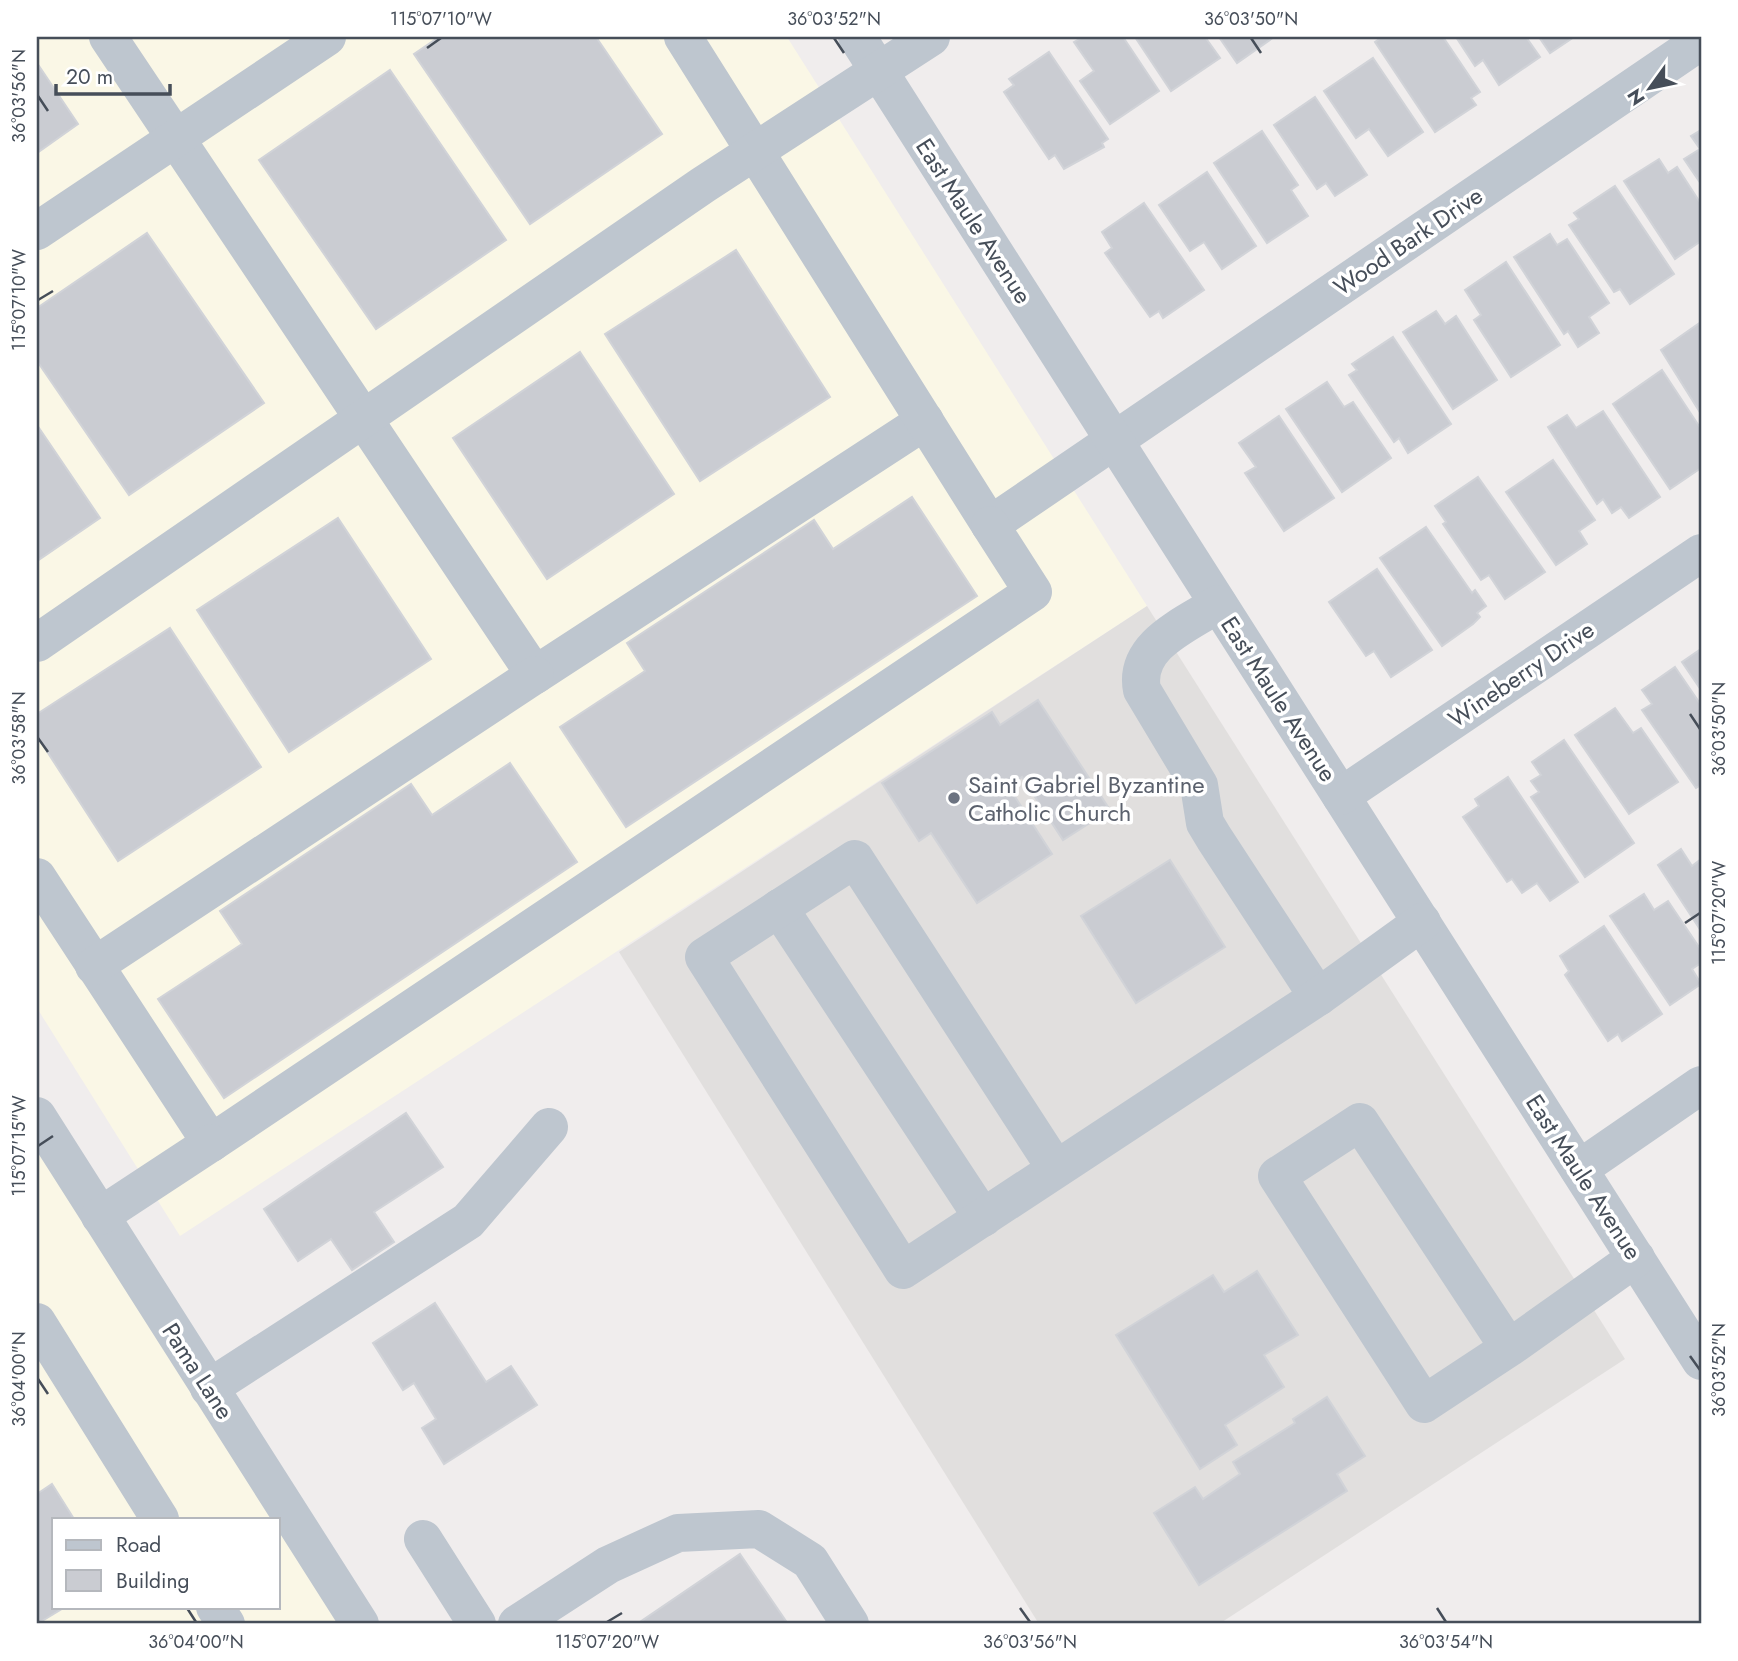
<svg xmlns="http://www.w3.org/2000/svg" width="1738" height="1661" font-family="Jost,sans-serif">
	<rect width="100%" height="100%" fill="#f0eded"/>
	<g fill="#faf7e6" fill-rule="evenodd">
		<path d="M 37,37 L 787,37 L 1147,606 L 180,1236 L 37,1008 Z"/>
		<path d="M 37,1152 L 71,1200 L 360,1624 L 37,1624 ZM 54,1519 L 278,1519 L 278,1607 L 54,1607 Z"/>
	</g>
	<path fill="#e1dfde" d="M 1147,606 L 1625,1359 L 1219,1624 L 1039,1624 L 619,952 Z"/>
	<g fill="#caccd2" stroke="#d1d3d8" stroke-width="2">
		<path d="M 439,37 L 596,37 L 662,134 L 530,224 L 414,54 Z"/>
		<path d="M 1083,37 L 1123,37 L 1159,91 L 1110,124 L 1080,81 L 1094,71 L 1074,42 Z"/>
		<path d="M 1135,37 L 1205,37 L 1220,58 L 1171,91 Z"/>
		<path d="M 1219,37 L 1274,37 L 1237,63 Z"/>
		<path d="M 1382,37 L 1443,37 L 1480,92 L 1471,98 L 1476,105 L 1435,132 L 1375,42 Z"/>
		<path d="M 1456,37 L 1526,37 L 1540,57 L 1499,85 L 1483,60 L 1475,66 Z"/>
		<path d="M 1539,37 L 1574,37 L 1550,53 Z"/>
		<path d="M 1049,52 L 1108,139 L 1102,143 L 1104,147 L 1064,169 L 1055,155 L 1049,159 L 1004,92 L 1014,85 L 1009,79 Z"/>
		<path d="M 1373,58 L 1423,132 L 1388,156 L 1369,129 L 1356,138 L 1324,91 Z"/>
		<path d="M 37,63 L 78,124 L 37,153 Z"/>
		<path d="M 390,70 L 506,240 L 376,329 L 259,160 Z"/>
		<path d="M 1315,97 L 1367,175 L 1335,196 L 1326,183 L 1317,189 L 1274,125 Z"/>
		<path d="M 1701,130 L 1701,184 L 1684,159 L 1700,149 L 1691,136 Z"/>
		<path d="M 1262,131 L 1298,185 L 1291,190 L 1308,216 L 1267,243 L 1214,163 Z"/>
		<path d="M 1659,159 L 1668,173 L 1677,167 L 1701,204 L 1701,241 L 1675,259 L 1624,181 Z"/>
		<path d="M 1207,172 L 1256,246 L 1222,269 L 1204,242 L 1190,251 L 1159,205 Z"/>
		<path d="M 1615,186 L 1674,274 L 1630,304 L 1620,289 L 1614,292 L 1569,225 L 1579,219 L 1574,213 Z"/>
		<path d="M 1144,203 L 1204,290 L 1163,318 L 1159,311 L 1150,317 L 1105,253 L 1112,248 L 1102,232 Z"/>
		<path d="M 147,233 L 264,403 L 129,495 L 37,361 L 37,308 Z"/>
		<path d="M 1550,234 L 1557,245 L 1567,239 L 1609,303 L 1589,317 L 1599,333 L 1578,347 L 1568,331 L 1564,334 L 1514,257 Z"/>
		<path d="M 736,250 L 830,397 L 700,481 L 605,334 Z"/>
		<path d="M 1506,262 L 1560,345 L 1511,377 L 1474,320 L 1481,315 L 1465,290 Z"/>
		<path d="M 1436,311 L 1445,324 L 1456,316 L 1497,380 L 1453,409 L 1403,332 Z"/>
		<path d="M 1701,322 L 1701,414 L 1661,350 Z"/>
		<path d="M 1393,337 L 1451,424 L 1408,453 L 1399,438 L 1394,442 L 1349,375 L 1357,370 L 1352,364 Z"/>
		<path d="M 580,352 L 674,494 L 547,579 L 453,438 Z"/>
		<path d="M 1662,370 L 1701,429 L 1701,468 L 1670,489 L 1613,404 Z"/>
		<path d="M 1327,382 L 1344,407 L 1353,402 L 1391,458 L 1342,492 L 1286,409 Z"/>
		<path d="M 1603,411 L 1660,497 L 1629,518 L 1621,507 L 1612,513 L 1603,499 L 1597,504 L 1548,427 L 1567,415 L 1576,428 Z"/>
		<path d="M 1279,416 L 1334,498 L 1284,531 L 1245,473 L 1256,467 L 1239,443 Z"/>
		<path d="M 37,425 L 100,518 L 37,561 Z"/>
		<path d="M 1553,460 L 1595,520 L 1579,531 L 1587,544 L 1556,565 L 1506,492 Z"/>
		<path d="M 1478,477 L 1545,572 L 1505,599 L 1489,575 L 1481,580 L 1443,524 L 1446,522 L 1435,506 Z"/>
		<path d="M 912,497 L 977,596 L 626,827 L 560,727 L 645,671 L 627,643 L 814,520 L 833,549 Z"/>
		<path d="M 338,518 L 431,659 L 289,752 L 197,610 Z"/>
		<path d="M 1426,527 L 1472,593 L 1475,590 L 1486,606 L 1477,613 L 1480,617 L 1473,624 L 1442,646 L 1380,558 Z"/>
		<path d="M 1377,569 L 1432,650 L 1391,677 L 1374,651 L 1366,656 L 1329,602 Z"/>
		<path d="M 170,628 L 261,767 L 118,861 L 37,736 L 37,714 Z"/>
		<path d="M 1701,649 L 1701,690 L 1682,662 Z"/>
		<path d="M 1675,667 L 1701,705 L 1701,785 L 1696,788 L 1642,710 L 1652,704 L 1642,690 Z"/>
		<path d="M 1038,700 L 1110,810 L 1063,840 L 1022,777 L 1008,786 L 1052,854 L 977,903 L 931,833 L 919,841 L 882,783 L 992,712 L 1000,725 Z"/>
		<path d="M 1615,708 L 1633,733 L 1641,728 L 1678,782 L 1629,814 L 1575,735 Z"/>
		<path d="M 1564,740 L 1634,843 L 1585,877 L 1531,797 L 1539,792 L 1531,781 L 1541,775 L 1532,762 Z"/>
		<path d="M 510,763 L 577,862 L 224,1098 L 158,999 L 242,944 L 220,911 L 411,784 L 432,815 Z"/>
		<path d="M 1508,777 L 1578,882 L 1550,901 L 1537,883 L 1522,893 L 1512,879 L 1507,882 L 1463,817 L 1479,806 L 1475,799 Z"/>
		<path d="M 1681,849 L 1692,866 L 1701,859 L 1701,931 L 1658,865 Z"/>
		<path d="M 1170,860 L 1225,947 L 1136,1003 L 1081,916 Z"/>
		<path d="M 1644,894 L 1654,910 L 1668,901 L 1701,950 L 1701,963 L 1692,969 L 1701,984 L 1670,1005 L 1610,916 Z"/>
		<path d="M 1604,926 L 1662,1014 L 1622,1041 L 1618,1034 L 1608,1041 L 1565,975 L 1569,971 L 1560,956 Z"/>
		<path d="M 406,1113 L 443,1167 L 374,1212 L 394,1242 L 352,1270 L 331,1239 L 298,1261 L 264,1209 Z"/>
		<path d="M 1257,1271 L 1298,1335 L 1264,1355 L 1284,1387 L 1225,1425 L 1237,1445 L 1200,1469 L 1116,1335 L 1213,1275 L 1224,1292 Z"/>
		<path d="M 435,1303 L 486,1382 L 511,1366 L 537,1405 L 444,1464 L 422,1428 L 436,1419 L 414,1383 L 403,1390 L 373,1343 Z"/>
		<path d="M 1327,1397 L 1365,1456 L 1337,1474 L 1347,1491 L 1199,1585 L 1154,1513 L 1195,1487 L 1203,1499 L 1240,1474 L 1233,1462 L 1295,1423 L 1293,1419 Z"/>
		<path d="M 52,1484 L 74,1519 L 54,1519 L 54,1607 L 65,1607 L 37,1624 L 37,1494 Z"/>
		<path d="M 740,1554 L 788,1624 L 642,1624 L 640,1622 Z"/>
	</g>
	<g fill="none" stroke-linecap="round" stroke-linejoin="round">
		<g stroke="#bec6cf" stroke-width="38">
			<path d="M 108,37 L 535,675 L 925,421"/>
			<path d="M 683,37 L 990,525 L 1701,41"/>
			<path d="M 857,37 L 1701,1361"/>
			<path d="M 37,231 L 327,37"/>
			<path d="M 1218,604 C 1186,625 1133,645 1142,690 L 1199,785 L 1205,823 L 1214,838 L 1318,997"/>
			<path d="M 37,643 L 703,185 L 931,37"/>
			<path d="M 1341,796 L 1701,553"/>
			<path d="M 37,877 L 211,1143 L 1033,592 L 990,525"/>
			<path d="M 779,908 L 983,1218"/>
			<path d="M 94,966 L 535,675"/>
			<path d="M 37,1116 L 360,1624"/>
			<path d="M 1056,1169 L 855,859 L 704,957 L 903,1270 L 1318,997 L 1422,922"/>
			<path d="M 1579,1169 L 1701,1085"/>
			<path d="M 100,1216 L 211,1143"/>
			<path d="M 37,1322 L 160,1519"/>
			<path d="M 1509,1348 L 1360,1122 L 1277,1176 L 1424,1404 L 1509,1348 L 1636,1258"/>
			<path d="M 209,1388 L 468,1221 L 549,1127"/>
			<path d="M 423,1539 L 477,1624"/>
			<path d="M 215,1607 L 226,1624"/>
			<path d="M 517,1624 L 608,1565 L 678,1533 L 759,1529 L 810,1561 L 850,1624"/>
		</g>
	</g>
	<path fill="none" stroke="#464e59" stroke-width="2.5" d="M 834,38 L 844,53M 1251,38 L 1261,53M 427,48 L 441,38M 38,96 L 48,111M 38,300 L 53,291M 1690,714 L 1700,729M 38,738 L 48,752M 1685,923 L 1700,913M 38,1146 L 53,1136M 1690,1356 L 1700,1370M 38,1379 L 48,1394M 187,1608 L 196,1622M 1020,1608 L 1030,1622M 1437,1608 L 1446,1622M 607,1622 L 622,1613"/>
	<circle fill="#6b7280" stroke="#fff" stroke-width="2.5" cx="954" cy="798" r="7"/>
	<g text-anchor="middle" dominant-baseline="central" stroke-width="7" stroke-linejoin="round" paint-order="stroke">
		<g font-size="24" fill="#464e59" stroke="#fff">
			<text transform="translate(974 221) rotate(57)">East Maule Avenue</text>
			<text transform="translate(1408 241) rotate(-34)">Wood Bark Drive</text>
			<text transform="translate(1521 674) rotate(-34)">Wineberry Drive</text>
			<text transform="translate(1279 699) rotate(57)">East Maule Avenue</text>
			<text transform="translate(1584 1177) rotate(57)">East Maule Avenue</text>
			<text transform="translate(198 1371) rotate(57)">Pama Lane</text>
		</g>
		<g font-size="24" fill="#5b616d" stroke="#fff" text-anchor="start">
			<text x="968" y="784">Saint Gabriel Byzantine<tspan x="968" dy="28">Catholic Church</tspan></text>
		</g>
	</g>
	<rect width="1738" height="1661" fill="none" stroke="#ffffff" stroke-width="77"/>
	<rect x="52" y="1518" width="228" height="91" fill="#ffffff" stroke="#b5b8bd" stroke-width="2"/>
	<rect x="66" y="1540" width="35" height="10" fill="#bec6cf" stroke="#b5b8bd" stroke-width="2"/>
	<text x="116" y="1552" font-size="21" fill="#464e59">Road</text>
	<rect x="66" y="1570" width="35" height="21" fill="#caccd2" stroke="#b5b8bd" stroke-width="2"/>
	<text x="116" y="1588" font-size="21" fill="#464e59">Building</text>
	<g transform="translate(1650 88) rotate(237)" stroke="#ffffff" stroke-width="5" paint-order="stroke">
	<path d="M0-5L12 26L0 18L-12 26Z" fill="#464e59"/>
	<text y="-10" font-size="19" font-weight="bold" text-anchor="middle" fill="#464e59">N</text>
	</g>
	<path d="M56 84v10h114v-10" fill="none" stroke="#464e59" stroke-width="3.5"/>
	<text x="66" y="84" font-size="21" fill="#464e59" stroke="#ffffff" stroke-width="5" paint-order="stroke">20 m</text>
	<rect x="38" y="38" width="1662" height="1584" fill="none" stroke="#464e59" stroke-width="2.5"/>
	<g font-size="18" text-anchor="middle" fill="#464e59">
		<text x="441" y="25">115°07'10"W</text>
		<text x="834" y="25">36°03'52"N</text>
		<text x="1251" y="25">36°03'50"N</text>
		<text transform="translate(19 96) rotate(-90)" y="6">36°03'56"N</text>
		<text transform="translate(19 300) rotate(-90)" y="6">115°07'10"W</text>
		<text transform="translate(1719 729) rotate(-90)" y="6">36°03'50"N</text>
		<text transform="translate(19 738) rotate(-90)" y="6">36°03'58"N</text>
		<text transform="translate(1719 913) rotate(-90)" y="6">115°07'20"W</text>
		<text transform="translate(19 1146) rotate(-90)" y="6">115°07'15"W</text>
		<text transform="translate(1719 1370) rotate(-90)" y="6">36°03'52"N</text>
		<text transform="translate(19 1379) rotate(-90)" y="6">36°04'00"N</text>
		<text x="196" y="1648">36°04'00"N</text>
		<text x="607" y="1648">115°07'20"W</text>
		<text x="1030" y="1648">36°03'56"N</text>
		<text x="1446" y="1648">36°03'54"N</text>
	</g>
</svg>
